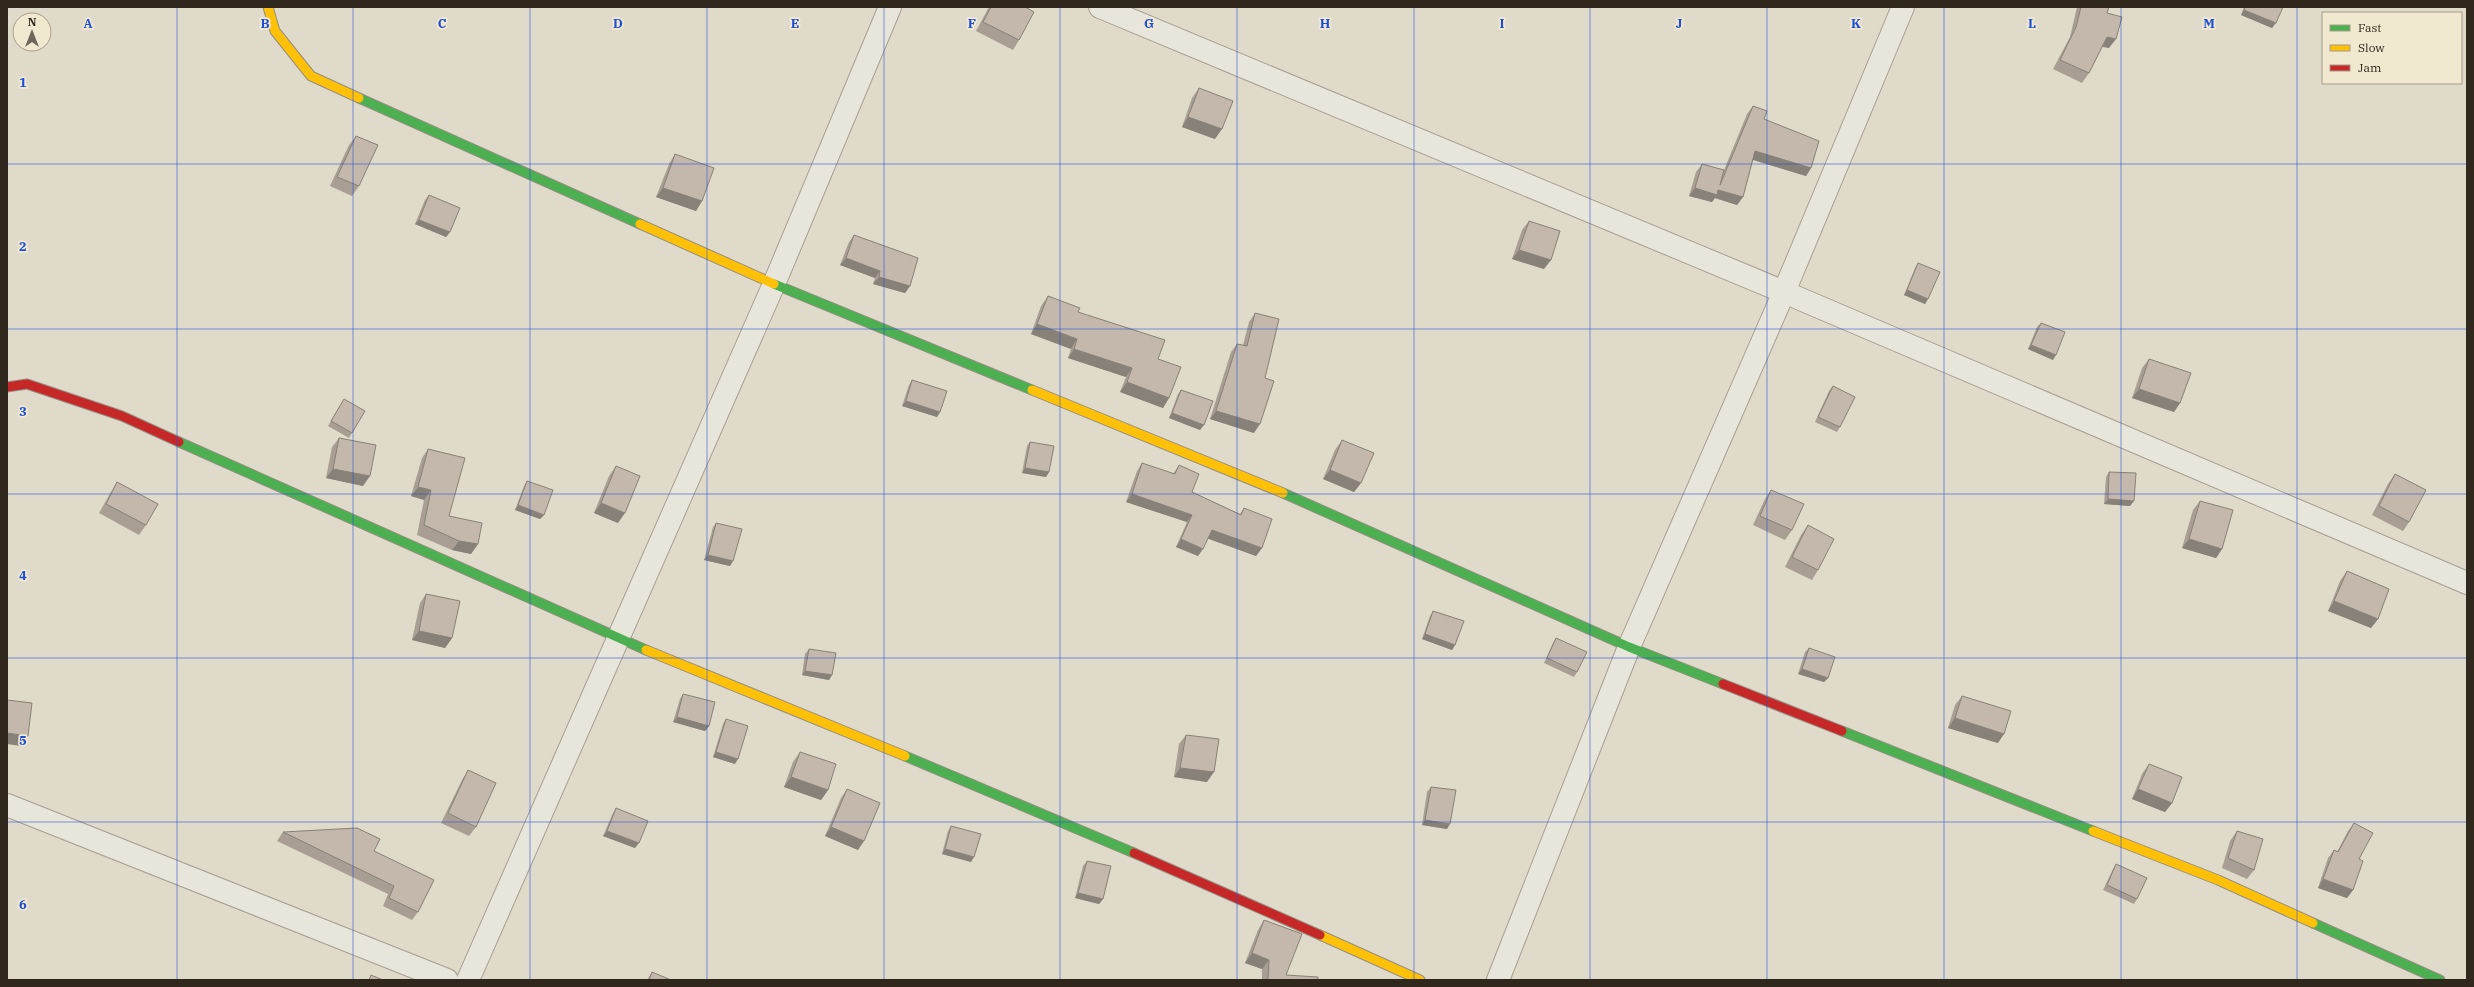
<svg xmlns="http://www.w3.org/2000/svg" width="2474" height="987" font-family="'IBM Plex Serif',serif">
	<rect width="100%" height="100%" fill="#e0daca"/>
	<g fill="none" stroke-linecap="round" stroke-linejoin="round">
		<defs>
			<g id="street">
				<path d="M 1100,7 L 1784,292 L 2467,583"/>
				<path d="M 7,805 L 447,980"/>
				<path d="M 468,980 L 774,284 L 890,7"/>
				<path d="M 1498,980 L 1629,647 L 1784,292 L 1903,7"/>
			</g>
			<g id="fast">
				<path d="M 359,98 L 640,224"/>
				<path d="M 774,284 L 1032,390"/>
				<path d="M 179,442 L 646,650"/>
				<path d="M 1283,493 L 1629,647 L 1723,684"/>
				<path d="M 1842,731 L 2093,831"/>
				<path d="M 905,756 L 1134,853"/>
				<path d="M 2313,923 L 2440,980"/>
			</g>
			<g id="slow">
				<path d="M 268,7 L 275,31 L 311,76 L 359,98"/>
				<path d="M 640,224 L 774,284"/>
				<path d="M 1032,390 L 1283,493"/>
				<path d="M 646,650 L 905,756"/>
				<path d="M 2093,831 L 2218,880 L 2313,923"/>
				<path d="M 1320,935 L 1420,980"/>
			</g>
			<g id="jam">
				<path d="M 7,387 L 27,384 L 122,416 L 179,442"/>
				<path d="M 1723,684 L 1842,731"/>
				<path d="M 1134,853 L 1320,935"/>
			</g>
		</defs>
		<use href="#street" stroke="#a59f93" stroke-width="24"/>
		<use href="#fast" stroke="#948e84" stroke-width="11"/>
		<use href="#slow" stroke="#948e84" stroke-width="11"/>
		<use href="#jam" stroke="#948e84" stroke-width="11"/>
		<use href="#street" stroke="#e8e5db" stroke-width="22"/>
		<use href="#fast" stroke="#4caf50" stroke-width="9"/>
		<use href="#slow" stroke="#ffc107" stroke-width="9"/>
		<use href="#jam" stroke="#c62828" stroke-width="9"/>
	</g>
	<g fill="#a89e93">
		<path d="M 989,7 L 1025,7 L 1019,40 L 1013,50 L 976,31 Z"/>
		<path d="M 2077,7 L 2109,7 L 2107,13 L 2109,48 L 2102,47 L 2089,73 L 2082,83 L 2053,69 L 2070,37 Z"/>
		<path d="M 2244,7 L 2283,7 L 2272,28 L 2241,15 Z"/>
		<path d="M 1199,88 L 1215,139 L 1182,127 L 1192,98 Z"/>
		<path d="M 1753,106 L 1764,119 L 1811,168 L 1806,176 L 1753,160 L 1743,197 L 1737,205 L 1715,198 L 1712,202 L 1689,196 L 1696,172 L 1702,164 L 1724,170 L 1747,114 Z"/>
		<path d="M 356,136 L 359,186 L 352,196 L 330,186 L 349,145 Z"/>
		<path d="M 675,154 L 702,201 L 696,211 L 656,197 L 669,164 Z"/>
		<path d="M 429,195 L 450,232 L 446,237 L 415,224 L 425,200 Z"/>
		<path d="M 1529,221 L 1544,269 L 1512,259 L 1522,230 Z"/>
		<path d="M 854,235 L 910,286 L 905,293 L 873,284 L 875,278 L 840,265 L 849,242 Z"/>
		<path d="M 1918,263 L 1928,299 L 1925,304 L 1904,295 L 1915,268 Z"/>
		<path d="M 1048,296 L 1078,312 L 1158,359 L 1169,398 L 1163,408 L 1120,392 L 1126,377 L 1068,358 L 1071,349 L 1031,334 L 1041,306 Z"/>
		<path d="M 1255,313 L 1265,378 L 1254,433 L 1210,419 L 1231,352 L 1237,344 L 1243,345 L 1249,322 Z"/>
		<path d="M 2041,323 L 2053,360 L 2028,349 L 2037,327 Z"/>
		<path d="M 2149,359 L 2180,403 L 2174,412 L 2132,398 L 2142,368 Z"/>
		<path d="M 912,380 L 940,412 L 937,417 L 902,406 L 909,385 Z"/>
		<path d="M 1833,386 L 1840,427 L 1837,432 L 1815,422 L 1829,391 Z"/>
		<path d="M 1181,390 L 1200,430 L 1169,418 L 1178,394 Z"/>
		<path d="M 344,399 L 352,433 L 349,438 L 328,426 Z"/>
		<path d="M 339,438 L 363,486 L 326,478 L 332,447 Z"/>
		<path d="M 1342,440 L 1361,483 L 1354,492 L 1323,479 L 1335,450 Z"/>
		<path d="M 1030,442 L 1049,472 L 1046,477 L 1022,473 L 1027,446 Z"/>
		<path d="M 428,449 L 449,516 L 478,544 L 471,554 L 452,550 L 417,535 L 424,500 L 411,496 L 422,458 Z"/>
		<path d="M 1142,463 L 1173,474 L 1179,465 L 1192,492 L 1240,514 L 1244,508 L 1262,548 L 1256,556 L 1208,538 L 1198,556 L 1176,547 L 1187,522 L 1126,502 L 1137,471 Z"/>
		<path d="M 616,466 L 618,523 L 594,513 L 609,476 Z"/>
		<path d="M 2109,472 L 2130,506 L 2104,504 L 2106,477 Z"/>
		<path d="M 2395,474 L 2409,522 L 2403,531 L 2372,515 L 2388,484 Z"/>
		<path d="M 527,481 L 544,515 L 540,519 L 515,510 L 524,486 Z"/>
		<path d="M 117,482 L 146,525 L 139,535 L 99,513 L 111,492 Z"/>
		<path d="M 1771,490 L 1792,530 L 1785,540 L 1753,525 L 1765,499 Z"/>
		<path d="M 2200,501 L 2222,549 L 2216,558 L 2182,548 L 2193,510 Z"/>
		<path d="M 716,523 L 730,566 L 704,560 L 713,527 Z"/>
		<path d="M 1808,525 L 1818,570 L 1812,580 L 1785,567 L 1801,535 Z"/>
		<path d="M 2347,571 L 2378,619 L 2371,628 L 2328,611 L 2340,581 Z"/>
		<path d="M 426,594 L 452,638 L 445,648 L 412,640 L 420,603 Z"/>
		<path d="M 1433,611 L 1455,645 L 1452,650 L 1422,639 L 1430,616 Z"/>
		<path d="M 1556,638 L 1577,672 L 1574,677 L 1544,663 L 1553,643 Z"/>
		<path d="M 1809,648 L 1828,678 L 1824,682 L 1798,674 L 1805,652 Z"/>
		<path d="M 809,649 L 832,675 L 829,680 L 802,675 L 805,654 Z"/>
		<path d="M 683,694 L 709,726 L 705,731 L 673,722 L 680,699 Z"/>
		<path d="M 1962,696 L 1998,743 L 1948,728 L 1955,705 Z"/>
		<path d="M 726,719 L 735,764 L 713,757 L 723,724 Z"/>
		<path d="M 1186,735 L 1207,782 L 1174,777 L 1179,744 Z"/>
		<path d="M 800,752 L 828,790 L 821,800 L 784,787 L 793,762 Z"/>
		<path d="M 2149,764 L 2172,803 L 2165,812 L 2132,799 L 2142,774 Z"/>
		<path d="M 468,770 L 476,827 L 469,836 L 441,823 L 462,780 Z"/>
		<path d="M 1431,787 L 1447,829 L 1422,825 L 1427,792 Z"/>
		<path d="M 847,789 L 858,850 L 825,836 L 841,798 Z"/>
		<path d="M 616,808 L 635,848 L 603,836 L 613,813 Z"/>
		<path d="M 2354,823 L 2359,859 L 2353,890 L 2347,898 L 2318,888 L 2328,858 L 2334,850 L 2337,852 L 2348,831 Z"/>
		<path d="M 951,826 L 971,862 L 942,854 L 948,831 Z"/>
		<path d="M 2237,831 L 2254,870 L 2247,879 L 2222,868 L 2230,841 Z"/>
		<path d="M 283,832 L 374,851 L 418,912 L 412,920 L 383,906 L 388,894 L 277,841 Z"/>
		<path d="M 1087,861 L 1103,899 L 1099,904 L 1075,898 L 1083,866 Z"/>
		<path d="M 2116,864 L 2137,899 L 2134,904 L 2103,890 L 2113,869 Z"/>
		<path d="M 1264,920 L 1286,975 L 1318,980 L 1262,980 L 1262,969 L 1245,963 L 1258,930 Z"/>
		<path d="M 652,972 L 671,980 L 647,980 Z"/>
	</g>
	<g fill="#888178">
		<path d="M 2244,10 L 2276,23 L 2272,28 L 2241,15 Z"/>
		<path d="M 2107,37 L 2116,39 L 2109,48 L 2101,46 Z"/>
		<path d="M 1188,117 L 1222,129 L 1215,139 L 1182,127 Z"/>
		<path d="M 1755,151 L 1811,168 L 1806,176 L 1750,159 Z"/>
		<path d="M 663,188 L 702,201 L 696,211 L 656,197 Z"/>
		<path d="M 1695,188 L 1718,190 L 1743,197 L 1737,205 L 1715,198 L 1712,202 L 1689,196 Z"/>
		<path d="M 419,220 L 450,232 L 446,237 L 415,224 Z"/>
		<path d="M 1519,250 L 1551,260 L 1544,269 L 1512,259 Z"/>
		<path d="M 846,258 L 880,271 L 875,278 L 840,265 Z"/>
		<path d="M 879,277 L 910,286 L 905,293 L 873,284 Z"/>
		<path d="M 1907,290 L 1928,299 L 1925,304 L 1904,295 Z"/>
		<path d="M 1037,324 L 1077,339 L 1071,349 L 1031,334 Z"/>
		<path d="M 2031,345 L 2056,355 L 2053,360 L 2028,349 Z"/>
		<path d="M 1074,349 L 1132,368 L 1126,377 L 1068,358 Z"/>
		<path d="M 1127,382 L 1169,398 L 1163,408 L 1120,392 Z"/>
		<path d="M 2139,389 L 2180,403 L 2174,412 L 2132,398 Z"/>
		<path d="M 906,401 L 940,412 L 937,417 L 902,406 Z"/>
		<path d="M 1216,411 L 1260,424 L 1254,433 L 1210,419 Z"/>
		<path d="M 1172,413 L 1204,425 L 1200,430 L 1169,418 Z"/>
		<path d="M 1025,468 L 1049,472 L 1046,477 L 1022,473 Z"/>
		<path d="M 333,469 L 370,476 L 363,486 L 326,478 Z"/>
		<path d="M 1330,470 L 1361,483 L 1354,492 L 1323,479 Z"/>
		<path d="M 418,487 L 431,490 L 424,500 L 411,496 Z"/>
		<path d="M 1132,494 L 1192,515 L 1187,522 L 1126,502 Z"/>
		<path d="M 2108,499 L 2134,501 L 2130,506 L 2104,504 Z"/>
		<path d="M 601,503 L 625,513 L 618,523 L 594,513 Z"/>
		<path d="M 518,505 L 544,515 L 540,519 L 515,510 Z"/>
		<path d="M 1212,530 L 1262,548 L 1256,556 L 1206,538 Z"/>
		<path d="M 1181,539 L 1203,549 L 1198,556 L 1176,547 Z"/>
		<path d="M 2189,539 L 2222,549 L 2216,558 L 2182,548 Z"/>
		<path d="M 459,541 L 478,544 L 471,554 L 452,550 Z"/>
		<path d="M 708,555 L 733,561 L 730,566 L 704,560 Z"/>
		<path d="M 2334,601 L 2378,619 L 2371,628 L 2328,611 Z"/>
		<path d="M 419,631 L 452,638 L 445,648 L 412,640 Z"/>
		<path d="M 1425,634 L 1455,645 L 1452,650 L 1422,639 Z"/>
		<path d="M 1802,669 L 1828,678 L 1824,682 L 1798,674 Z"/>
		<path d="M 805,671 L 832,675 L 829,680 L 802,675 Z"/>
		<path d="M 677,717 L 709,726 L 705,731 L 673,722 Z"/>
		<path d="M 1955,718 L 2004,734 L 1998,743 L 1948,728 Z"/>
		<path d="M 7,733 L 28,736 L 21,746 L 7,744 Z"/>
		<path d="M 716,752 L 738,759 L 735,764 L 713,757 Z"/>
		<path d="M 1180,768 L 1214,772 L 1207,782 L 1174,777 Z"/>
		<path d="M 791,777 L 828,790 L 821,800 L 784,787 Z"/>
		<path d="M 2138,789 L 2172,803 L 2165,812 L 2132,799 Z"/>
		<path d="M 1425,820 L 1450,824 L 1447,829 L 1422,825 Z"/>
		<path d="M 831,827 L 864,841 L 858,850 L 825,836 Z"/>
		<path d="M 607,831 L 639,843 L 635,848 L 603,836 Z"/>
		<path d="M 945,849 L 974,857 L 971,862 L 942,854 Z"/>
		<path d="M 2323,879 L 2353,890 L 2347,898 L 2318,888 Z"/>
		<path d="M 1078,893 L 1103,899 L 1099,904 L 1075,898 Z"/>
		<path d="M 1252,953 L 1269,960 L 1262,969 L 1245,963 Z"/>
	</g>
	<g fill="#c3b8ab" stroke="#888178">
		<path d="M 991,7 L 1025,7 L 1034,12 L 1019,40 L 983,22 Z"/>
		<path d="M 2081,7 L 2109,7 L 2107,13 L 2122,17 L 2116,39 L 2107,37 L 2089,73 L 2060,60 L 2076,27 Z"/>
		<path d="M 2245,7 L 2283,7 L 2276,23 L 2244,10 Z"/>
		<path d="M 1199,88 L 1233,101 L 1222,129 L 1188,117 Z"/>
		<path d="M 1753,106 L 1767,111 L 1764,119 L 1819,141 L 1811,168 L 1755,151 L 1743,197 L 1718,190 L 1717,195 L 1695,188 L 1702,164 L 1724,170 L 1720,185 Z"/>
		<path d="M 356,136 L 378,145 L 359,186 L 337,177 Z"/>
		<path d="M 675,154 L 714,168 L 702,201 L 663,188 Z"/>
		<path d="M 429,195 L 460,208 L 450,232 L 419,220 Z"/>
		<path d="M 1529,221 L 1560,231 L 1551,260 L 1519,250 Z"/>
		<path d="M 854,235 L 918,258 L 910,286 L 879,277 L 880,271 L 846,258 Z"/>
		<path d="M 1918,263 L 1940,272 L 1928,299 L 1907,290 Z"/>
		<path d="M 1048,296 L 1080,308 L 1078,312 L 1165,340 L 1158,359 L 1181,367 L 1169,398 L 1127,382 L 1132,368 L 1074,349 L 1077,339 L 1037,324 Z"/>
		<path d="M 1255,313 L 1279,319 L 1265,378 L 1274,381 L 1260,424 L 1216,411 L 1237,344 L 1247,346 Z"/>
		<path d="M 2041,323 L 2065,332 L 2056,355 L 2031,345 Z"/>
		<path d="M 2149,359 L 2191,373 L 2180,403 L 2139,389 Z"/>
		<path d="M 912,380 L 947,391 L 940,412 L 906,401 Z"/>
		<path d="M 1833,386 L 1855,397 L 1840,427 L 1818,417 Z"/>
		<path d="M 1181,390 L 1213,401 L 1204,425 L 1172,413 Z"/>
		<path d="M 344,399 L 365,411 L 352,433 L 331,421 Z"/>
		<path d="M 339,438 L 376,445 L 370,476 L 333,469 Z"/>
		<path d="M 1342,440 L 1374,453 L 1361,483 L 1330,470 Z"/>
		<path d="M 1030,442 L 1054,446 L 1049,472 L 1025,468 Z"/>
		<path d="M 428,449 L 465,458 L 449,516 L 482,523 L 478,544 L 459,541 L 424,525 L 431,490 L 418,487 Z"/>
		<path d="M 1142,463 L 1175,474 L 1179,465 L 1199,474 L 1192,492 L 1241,515 L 1244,508 L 1272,519 L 1262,548 L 1212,530 L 1203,549 L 1181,539 L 1192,515 L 1132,494 Z"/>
		<path d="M 616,466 L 640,476 L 625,513 L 601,503 Z"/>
		<path d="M 2109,472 L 2136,473 L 2134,501 L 2108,499 Z"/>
		<path d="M 2395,474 L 2426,490 L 2409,522 L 2379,506 Z"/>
		<path d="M 527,481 L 553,490 L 544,515 L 518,505 Z"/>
		<path d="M 117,482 L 158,504 L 146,525 L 106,504 Z"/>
		<path d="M 1771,490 L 1804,504 L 1792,530 L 1760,516 Z"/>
		<path d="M 2200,501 L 2233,510 L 2222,549 L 2189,539 Z"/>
		<path d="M 716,523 L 742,529 L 733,561 L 708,555 Z"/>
		<path d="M 1808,525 L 1834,539 L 1818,570 L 1792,557 Z"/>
		<path d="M 2347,571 L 2389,589 L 2378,619 L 2334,601 Z"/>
		<path d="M 426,594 L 460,601 L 452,638 L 419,631 Z"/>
		<path d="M 1433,611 L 1464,621 L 1455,645 L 1425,634 Z"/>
		<path d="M 1556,638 L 1587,652 L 1577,672 L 1547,658 Z"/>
		<path d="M 1809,648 L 1835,657 L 1828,678 L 1802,669 Z"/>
		<path d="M 809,649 L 836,653 L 832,675 L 805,671 Z"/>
		<path d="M 683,694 L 715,702 L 709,726 L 677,717 Z"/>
		<path d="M 1962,696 L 2011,711 L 2004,734 L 1955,718 Z"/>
		<path d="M 7,700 L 32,703 L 28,736 L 7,733 Z"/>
		<path d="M 726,719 L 748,726 L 738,759 L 716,752 Z"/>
		<path d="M 1186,735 L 1219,739 L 1214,772 L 1180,768 Z"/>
		<path d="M 800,752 L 836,764 L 828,790 L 791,777 Z"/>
		<path d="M 2149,764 L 2182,777 L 2172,803 L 2138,789 Z"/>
		<path d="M 468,770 L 496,783 L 476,827 L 448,813 Z"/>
		<path d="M 1431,787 L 1456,790 L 1450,824 L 1425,820 Z"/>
		<path d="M 847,789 L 880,803 L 864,841 L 831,827 Z"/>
		<path d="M 616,808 L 648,821 L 639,843 L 607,831 Z"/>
		<path d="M 2354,823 L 2373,833 L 2359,859 L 2363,861 L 2353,890 L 2323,879 L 2334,850 L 2338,852 Z"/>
		<path d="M 951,826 L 981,834 L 974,857 L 945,849 Z"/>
		<path d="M 357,828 L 380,839 L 374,851 L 434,880 L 418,912 L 389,898 L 394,886 L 283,832 Z"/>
		<path d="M 2237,831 L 2263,839 L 2254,870 L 2228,858 Z"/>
		<path d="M 1087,861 L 1111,866 L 1103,899 L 1078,893 Z"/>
		<path d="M 2116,864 L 2147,878 L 2137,899 L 2107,885 Z"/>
		<path d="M 1264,920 L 1302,934 L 1286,975 L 1318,977 L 1318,980 L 1268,980 L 1269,960 L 1252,953 Z"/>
		<path d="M 652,972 L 671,980 L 649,980 Z"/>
		<path d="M 371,975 L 383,980 L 369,980 Z"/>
	</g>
	<path fill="none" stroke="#1d4ed8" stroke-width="1" stroke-opacity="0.55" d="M 177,7 L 177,980M 353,7 L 353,980M 530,7 L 530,980M 707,7 L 707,980M 884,7 L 884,980M 1060,7 L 1060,980M 1237,7 L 1237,980M 1414,7 L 1414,980M 1590,7 L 1590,980M 1767,7 L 1767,980M 1944,7 L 1944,980M 2121,7 L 2121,980M 2297,7 L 2297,980M 7,164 L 2467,164M 7,329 L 2467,329M 7,494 L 2467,494M 7,658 L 2467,658M 7,822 L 2467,822"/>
	<g font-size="13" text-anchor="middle" font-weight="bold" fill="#1d4ed8" stroke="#f1e8d0" stroke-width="3.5" stroke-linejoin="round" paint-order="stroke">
		<text x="88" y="28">A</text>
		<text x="265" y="28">B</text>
		<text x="442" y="28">C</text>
		<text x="618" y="28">D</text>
		<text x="795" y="28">E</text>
		<text x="972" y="28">F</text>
		<text x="1149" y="28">G</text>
		<text x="1325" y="28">H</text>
		<text x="1502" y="28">I</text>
		<text x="1679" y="28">J</text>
		<text x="1856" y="28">K</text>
		<text x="2032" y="28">L</text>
		<text x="2209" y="28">M</text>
		<text x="23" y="87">1</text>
		<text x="23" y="251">2</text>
		<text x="23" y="416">3</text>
		<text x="23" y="580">4</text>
		<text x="23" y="745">5</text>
		<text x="23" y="909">6</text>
	</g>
	<rect width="2474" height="987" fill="none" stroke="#31281d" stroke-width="16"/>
	<rect x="2322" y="12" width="140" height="72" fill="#f1e8d0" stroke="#a49b88"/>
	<rect x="2330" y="25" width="20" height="6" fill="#4caf50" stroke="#a49b88"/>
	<text x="2358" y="32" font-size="12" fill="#31281d">Fast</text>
	<rect x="2330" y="45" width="20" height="6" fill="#ffc107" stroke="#a49b88"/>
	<text x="2358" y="52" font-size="12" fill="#31281d">Slow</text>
	<rect x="2330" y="65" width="20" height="6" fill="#c62828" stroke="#a49b88"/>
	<text x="2358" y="72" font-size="12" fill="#31281d">Jam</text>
	<g transform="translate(32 32)"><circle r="19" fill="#f1e8d0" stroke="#a49b88"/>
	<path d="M0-3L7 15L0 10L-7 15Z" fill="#6e665a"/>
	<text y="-6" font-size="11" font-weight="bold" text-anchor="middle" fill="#31281d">N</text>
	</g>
</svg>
